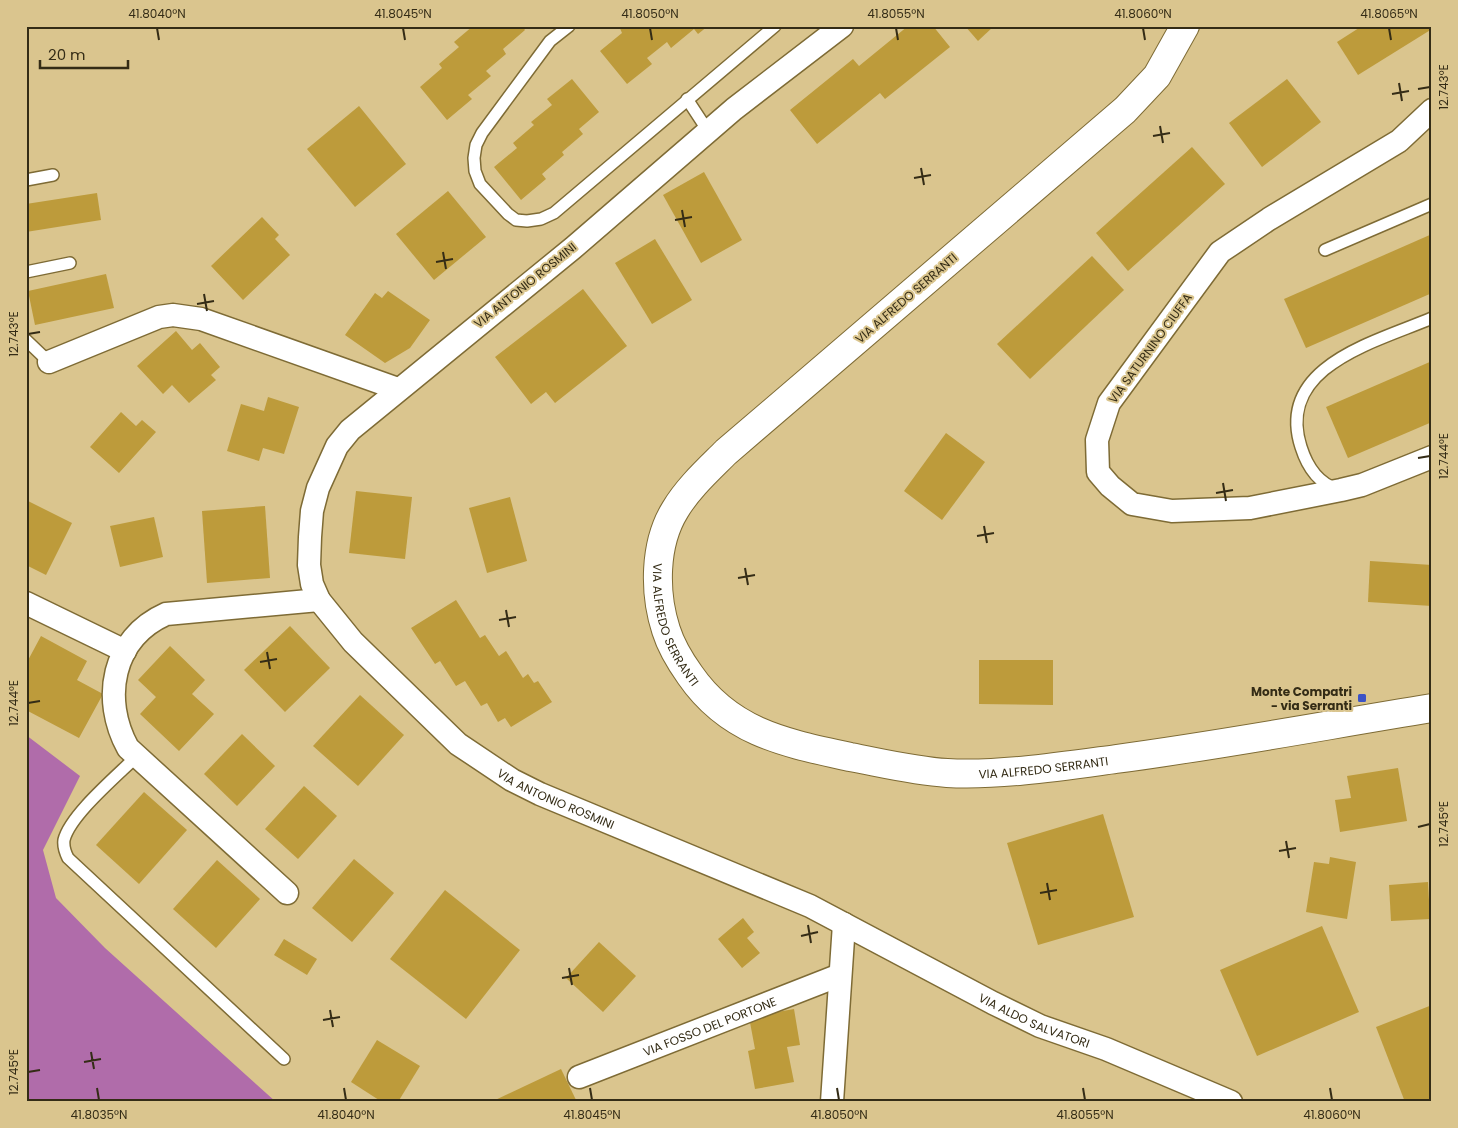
<svg xmlns="http://www.w3.org/2000/svg" width="1458" height="1128" font-family="Poppins,sans-serif">
	<rect width="100%" height="100%" fill="#dac58e"/>
	<path fill="#b06caa" d="M 26,735 L 80,776 L 43,850 L 56,898 L 105,948 L 276,1102 L 26,1102 Z"/>
	<g fill="#bd9b3b">
		<path d="M 473,26 L 522,26 L 525,30 L 503,49 L 506,54 L 486,71 L 491,76 L 468,95 L 472,99 L 447,120 L 420,87 L 442,68 L 439,64 L 459,47 L 454,42 Z"/>
		<path d="M 619,26 L 708,26 L 698,34 L 694,29 L 671,48 L 667,42 L 647,58 L 652,64 L 627,84 L 600,51 L 622,33 Z"/>
		<path d="M 908,26 L 933,26 L 950,47 L 885,99 L 880,93 L 817,144 L 790,110 L 853,59 L 859,66 Z"/>
		<path d="M 965,26 L 994,26 L 978,41 Z"/>
		<path d="M 1362,26 L 1432,26 L 1432,29 L 1358,75 L 1337,42 Z"/>
		<path d="M 572,79 L 599,112 L 579,129 L 583,134 L 562,152 L 564,155 L 542,174 L 546,179 L 521,200 L 494,167 L 517,148 L 513,143 L 534,125 L 531,122 L 552,105 L 547,99 Z"/>
		<path d="M 1287,79 L 1321,122 L 1262,167 L 1229,123 Z"/>
		<path d="M 359,106 L 406,164 L 355,207 L 307,149 Z"/>
		<path d="M 1192,147 L 1225,184 L 1128,271 L 1096,233 Z"/>
		<path d="M 704,172 L 742,240 L 701,263 L 663,195 Z"/>
		<path d="M 448,191 L 486,237 L 434,280 L 396,234 Z"/>
		<path d="M 97,193 L 101,220 L 26,232 L 26,204 Z"/>
		<path d="M 262,217 L 279,235 L 275,239 L 290,255 L 243,300 L 211,266 Z"/>
		<path d="M 1432,234 L 1432,293 L 1306,348 L 1284,299 Z"/>
		<path d="M 655,239 L 692,300 L 652,324 L 615,263 Z"/>
		<path d="M 1092,256 L 1124,290 L 1030,379 L 997,344 Z"/>
		<path d="M 106,274 L 114,308 L 35,325 L 28,291 Z"/>
		<path d="M 583,289 L 627,346 L 555,403 L 546,392 L 531,404 L 495,357 Z"/>
		<path d="M 388,291 L 430,320 L 410,348 L 385,363 L 345,335 L 375,293 L 382,298 Z"/>
		<path d="M 176,331 L 192,350 L 200,343 L 220,367 L 211,375 L 216,380 L 189,403 L 172,385 L 163,394 L 137,366 Z"/>
		<path d="M 1432,361 L 1432,422 L 1348,458 L 1326,407 Z"/>
		<path d="M 268,397 L 299,407 L 284,454 L 263,448 L 259,461 L 227,451 L 241,404 L 264,411 Z"/>
		<path d="M 121,412 L 136,426 L 142,420 L 156,432 L 119,473 L 90,447 Z"/>
		<path d="M 946,433 L 985,462 L 942,520 L 904,491 Z"/>
		<path d="M 356,491 L 412,497 L 405,559 L 349,553 Z"/>
		<path d="M 510,497 L 527,561 L 487,573 L 469,508 Z"/>
		<path d="M 26,500 L 72,523 L 46,575 L 26,565 Z"/>
		<path d="M 265,506 L 270,578 L 207,583 L 202,511 Z"/>
		<path d="M 154,517 L 163,557 L 120,567 L 110,526 Z"/>
		<path d="M 1370,561 L 1432,565 L 1432,606 L 1368,602 Z"/>
		<path d="M 456,600 L 480,638 L 485,635 L 499,656 L 506,651 L 523,678 L 528,674 L 534,683 L 538,681 L 552,702 L 511,727 L 505,718 L 498,722 L 487,703 L 481,706 L 465,681 L 456,686 L 440,661 L 435,664 L 411,628 Z"/>
		<path d="M 290,626 L 330,668 L 285,712 L 244,670 Z"/>
		<path d="M 41,636 L 87,661 L 77,680 L 103,694 L 79,738 L 26,710 L 26,664 Z"/>
		<path d="M 170,646 L 205,680 L 192,694 L 214,714 L 179,751 L 140,714 L 156,697 L 138,680 Z"/>
		<path d="M 979,660 L 1053,660 L 1053,705 L 979,704 Z"/>
		<path d="M 360,695 L 404,735 L 358,786 L 313,746 Z"/>
		<path d="M 242,734 L 275,766 L 237,806 L 204,774 Z"/>
		<path d="M 1398,768 L 1407,821 L 1340,832 L 1335,800 L 1351,798 L 1347,776 Z"/>
		<path d="M 304,786 L 337,816 L 298,859 L 265,829 Z"/>
		<path d="M 144,792 L 187,830 L 139,884 L 96,845 Z"/>
		<path d="M 1103,814 L 1134,917 L 1038,945 L 1007,843 Z"/>
		<path d="M 1330,857 L 1356,862 L 1347,919 L 1306,912 L 1314,862 L 1329,864 Z"/>
		<path d="M 354,859 L 394,893 L 352,942 L 312,908 Z"/>
		<path d="M 217,860 L 260,899 L 216,948 L 173,909 Z"/>
		<path d="M 1428,882 L 1430,919 L 1391,921 L 1389,885 Z"/>
		<path d="M 445,890 L 520,950 L 466,1019 L 390,959 Z"/>
		<path d="M 743,918 L 754,932 L 747,938 L 760,953 L 742,968 L 718,939 Z"/>
		<path d="M 1322,926 L 1359,1012 L 1257,1056 L 1220,970 Z"/>
		<path d="M 284,939 L 317,959 L 307,975 L 274,955 Z"/>
		<path d="M 599,942 L 636,976 L 603,1012 L 566,978 Z"/>
		<path d="M 1432,1005 L 1432,1102 L 1405,1102 L 1376,1027 Z"/>
		<path d="M 794,1009 L 800,1045 L 787,1047 L 794,1082 L 755,1089 L 748,1051 L 755,1049 L 749,1017 Z"/>
		<path d="M 377,1040 L 420,1066 L 398,1102 L 382,1102 L 351,1082 Z"/>
		<path d="M 561,1069 L 577,1102 L 491,1102 Z"/>
	</g>
	<g fill="none" stroke-linecap="round" stroke-linejoin="round">
		<defs>
			<g id="lane">
				<path d="M 569,26 L 550,41 L 482,133 L 476,145 L 474,158 L 475,171 L 480,184 L 508,214 L 516,220 L 527,221 L 541,219 L 554,213 L 775,26"/>
				<path d="M 687,99 L 708,131"/>
				<path d="M 26,180 L 53,175"/>
				<path d="M 1325,250 L 1432,204"/>
				<path d="M 26,272 L 70,263"/>
				<path d="M 26,340 L 49,362"/>
				<path d="M 1337,489 C 1318,483 1307,466 1301,447 C 1275,366 1376,342 1432,318"/>
				<path d="M 137,756 C 118,775 70,815 64,840 C 63,847 65,852 68,858 L 284,1059"/>
			</g>
			<g id="street">
				<path id="s1" d="M 842,26 L 734,109 L 573,248 L 350,430 L 337,446 L 318,488 L 312,511 L 310,537 L 309,565 L 312,584 L 319,600 L 353,642 L 458,744 L 512,780 L 540,794 L 810,906 L 993,1003 L 1040,1026 L 1106,1049 L 1231,1102"/>
				<path d="M 1432,110 L 1399,141 L 1269,219 L 1220,252 L 1109,403 L 1097,440 L 1098,472 L 1110,486 L 1132,504 L 1172,511 L 1250,508 L 1341,490 L 1362,485 L 1432,457"/>
				<path d="M 49,362 L 159,317 L 173,315 L 201,319 L 398,389"/>
				<path d="M 26,603 L 125,651"/>
				<path d="M 287,893 L 128,748 C 101,699 112,638 166,614 L 319,600"/>
				<path id="s2" d="M 579,1077 L 840,975"/>
				<path d="M 832,1102 L 844,924"/>
			</g>
			<g id="primary">
				<path id="s3" d="M 1185,26 L 1157,76 L 1125,110 L 726,452 C 708,470 688,488 675,510 C 654,544 654,593 666,630 C 671,646 680,661 690,675 C 730,733 786,743 850,757 C 882,763 914,771 947,773 C 999,776 1064,766 1116,759 C 1222,745 1327,725 1432,708"/>
			</g>
		</defs>
		<use href="#lane" stroke="#7e6b35" stroke-width="14"/>
		<use href="#street" stroke="#7e6b35" stroke-width="25"/>
		<use href="#primary" stroke="#7e6b35" stroke-width="30"/>
		<use href="#lane" stroke="#fff" stroke-width="11"/>
		<use href="#street" stroke="#fff" stroke-width="22"/>
		<use href="#primary" stroke="#fff" stroke-width="28"/>
	</g>
	<path fill="none" stroke="#342c16" stroke-width="2" d="M 157,28 L 159,40M 403,28 L 405,40M 650,28 L 652,40M 896,28 L 898,40M 1143,28 L 1145,40M 1389,28 L 1391,40M 1399,83 L 1402,101M 1418,89 L 1430,87M 1392,94 L 1409,91M 1160,126 L 1163,143M 1153,136 L 1170,133M 921,168 L 924,185M 914,178 L 931,175M 682,210 L 685,227M 675,220 L 692,217M 443,252 L 446,269M 436,262 L 453,259M 204,294 L 207,311M 197,304 L 214,301M 28,334 L 40,332M 1418,458 L 1430,456M 1223,483 L 1226,501M 1216,493 L 1233,490M 984,526 L 987,543M 977,536 L 994,533M 745,568 L 748,585M 738,578 L 755,575M 506,610 L 509,627M 499,620 L 516,617M 267,652 L 270,669M 260,662 L 277,659M 28,703 L 40,701M 1418,827 L 1430,824M 1286,841 L 1289,858M 1279,851 L 1296,848M 1047,883 L 1050,900M 1040,893 L 1057,890M 808,925 L 811,943M 801,936 L 818,932M 569,968 L 572,985M 562,978 L 579,975M 330,1010 L 333,1027M 323,1020 L 340,1017M 91,1052 L 94,1069M 84,1062 L 101,1059M 28,1072 L 40,1070M 97,1088 L 99,1100M 344,1088 L 346,1100M 590,1088 L 592,1100M 837,1088 L 839,1100M 1083,1088 L 1085,1100M 1330,1088 L 1332,1100"/>
	<rect fill="#3c53c6" stroke="#dac58e" stroke-width="2" x="1357" y="693" width="10" height="10" rx="2.5"/>
	<g text-anchor="middle" dominant-baseline="central" stroke-width="4" stroke-linejoin="round" paint-order="stroke">
		<g font-size="12" fill="#342c16" stroke="#dac58e">
			<text transform="translate(525 285) rotate(-39)">VIA ANTONIO ROSMINI</text>
			<text transform="translate(906 298) rotate(-41)">VIA ALFREDO SERRANTI</text>
			<text transform="translate(1150 348) rotate(-54)">VIA SATURNINO CIUFFA</text>
			<text stroke="none"><textPath href="#s3" startOffset="828">VIA ALFREDO SERRANTI</textPath></text>
			<text stroke="none"><textPath href="#s3" startOffset="1262">VIA ALFREDO SERRANTI</textPath></text>
			<text stroke="none"><textPath href="#s1" startOffset="1131">VIA ANTONIO ROSMINI</textPath></text>
			<text stroke="none"><textPath href="#s1" startOffset="1659">VIA ALDO SALVATORI</textPath></text>
			<text stroke="none"><textPath href="#s2" startOffset="140">VIA FOSSO DEL PORTONE</textPath></text>
		</g>
		<g font-size="12" font-weight="bold" fill="#342c16" stroke="#dac58e" text-anchor="end">
			<text x="1352" y="691">Monte Compatri<tspan x="1352" dy="14">- via Serranti</tspan></text>
		</g>
	</g>
	<rect width="1458" height="1128" fill="none" stroke="#dac58e" stroke-width="55"/>
	<path d="M40 60v8h88v-8" fill="none" stroke="#342c16" stroke-width="2.5"/>
	<text x="48" y="60" font-size="15" fill="#342c16" stroke="#dac58e" stroke-width="4" paint-order="stroke">20 m</text>
	<rect x="28" y="28" width="1402" height="1072" fill="none" stroke="#342c16" stroke-width="2"/>
	<g font-size="12" text-anchor="middle" fill="#342c16">
		<text x="157" y="18">41.8040°N</text>
		<text x="403" y="18">41.8045°N</text>
		<text x="650" y="18">41.8050°N</text>
		<text x="896" y="18">41.8055°N</text>
		<text x="1143" y="18">41.8060°N</text>
		<text x="1389" y="18">41.8065°N</text>
		<text transform="translate(1444 87) rotate(-90)" y="4">12.743°E</text>
		<text transform="translate(14 334) rotate(-90)" y="4">12.743°E</text>
		<text transform="translate(1444 456) rotate(-90)" y="4">12.744°E</text>
		<text transform="translate(14 703) rotate(-90)" y="4">12.744°E</text>
		<text transform="translate(1444 824) rotate(-90)" y="4">12.745°E</text>
		<text transform="translate(14 1072) rotate(-90)" y="4">12.745°E</text>
		<text x="99" y="1119">41.8035°N</text>
		<text x="346" y="1119">41.8040°N</text>
		<text x="592" y="1119">41.8045°N</text>
		<text x="839" y="1119">41.8050°N</text>
		<text x="1085" y="1119">41.8055°N</text>
		<text x="1332" y="1119">41.8060°N</text>
	</g>
</svg>
